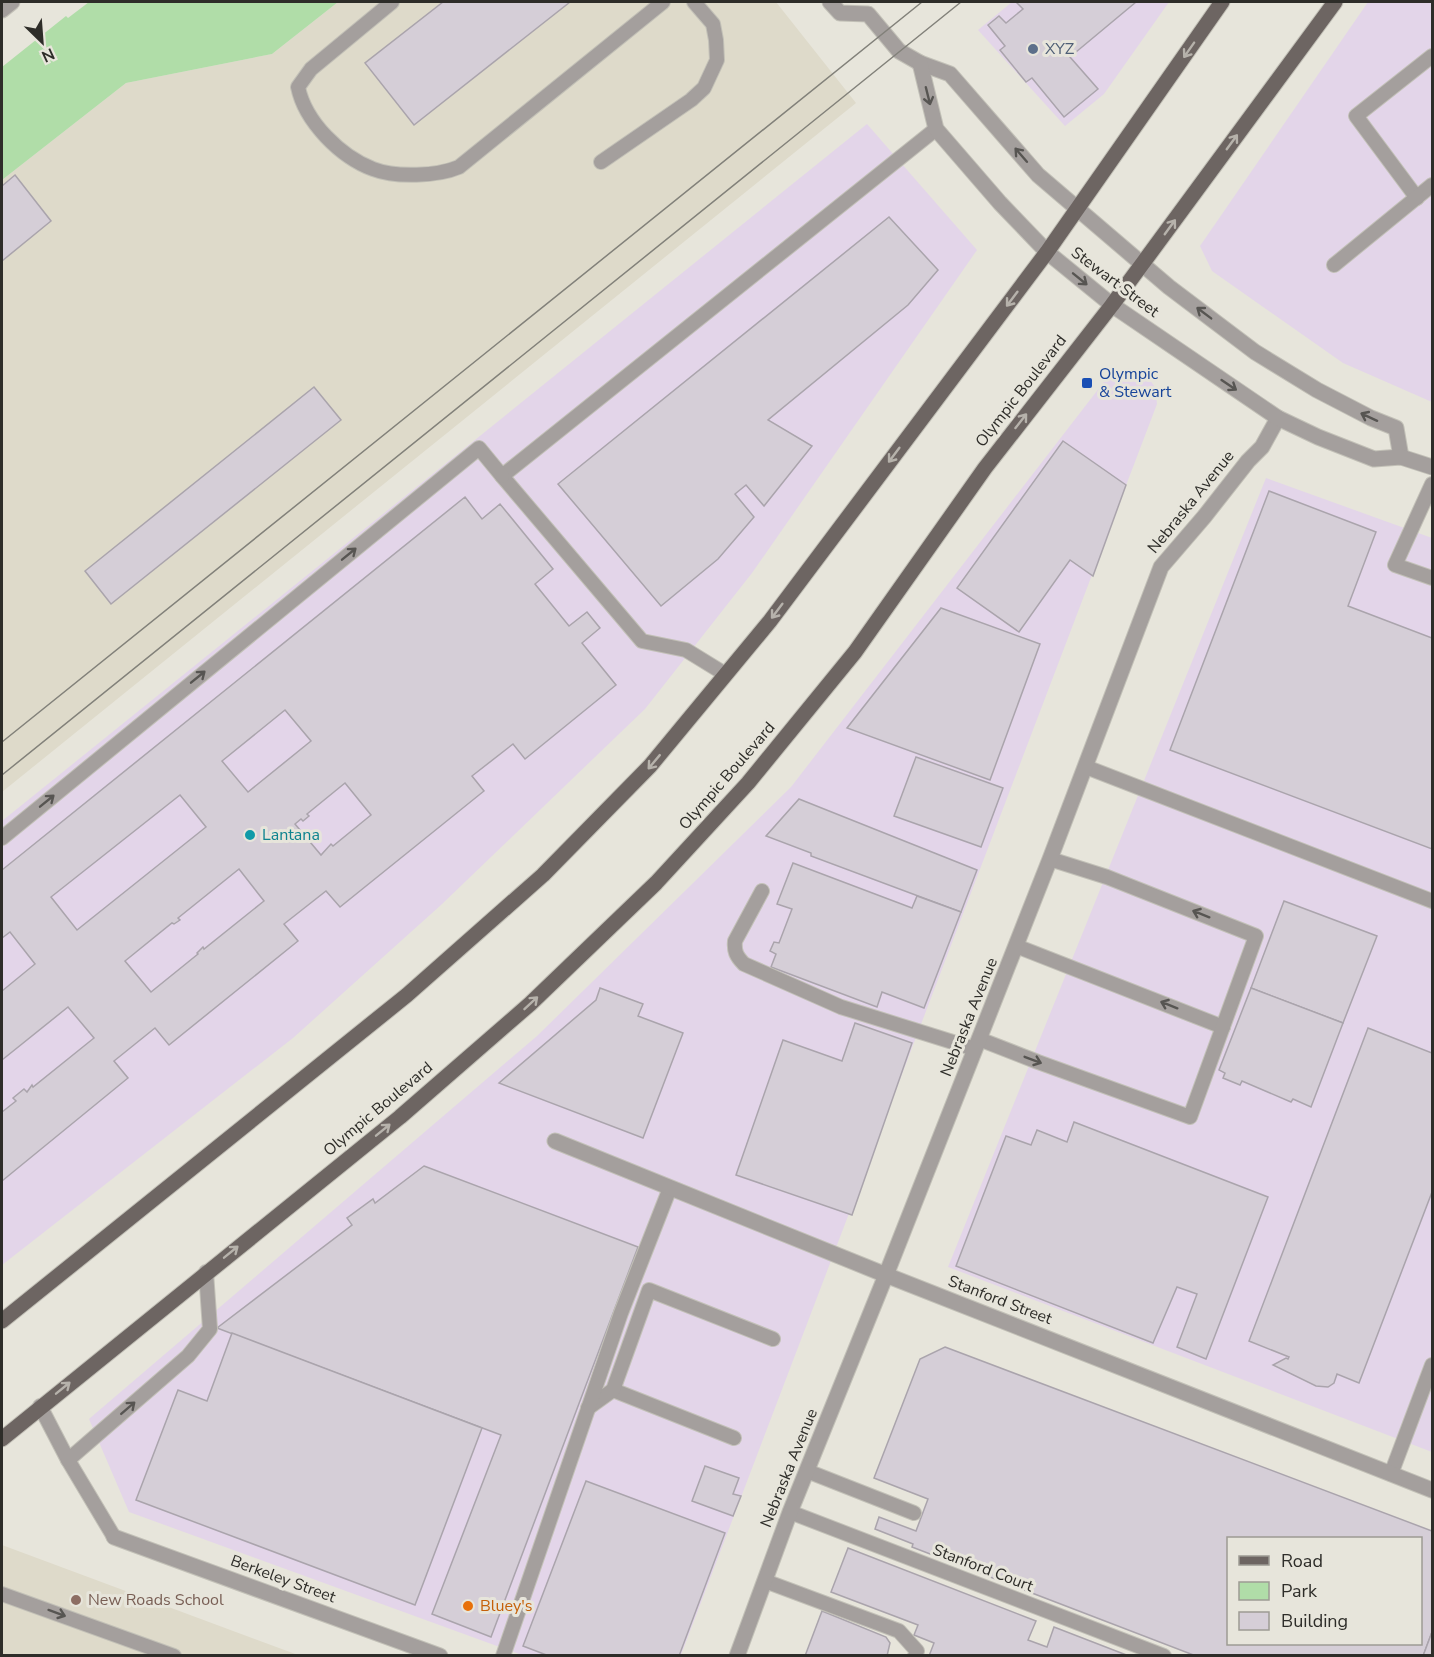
<svg xmlns="http://www.w3.org/2000/svg" width="1434" height="1657" font-family="'Nunito Sans',sans-serif">
	<rect width="100%" height="100%" fill="#e7e5db"/>
	<g fill="#e3d5e9">
		<path d="M 1012,2 L 1169,2 L 1104,94 L 1065,126 L 978,30 Z"/>
		<path d="M 1368,2 L 1432,2 L 1432,402 L 1343,363 L 1212,271 L 1200,246 Z"/>
		<path d="M 867,124 L 977,250 L 752,573 L 645,709 L 441,905 L 293,1038 L 2,1265 L 2,821 Z"/>
		<path d="M 1127,368 L 1143,371 L 1155,387 L 1157,404 L 681,1655 L 522,1655 L 129,1512 L 89,1419 L 537,1036 L 791,787 L 1110,374 Z"/>
		<path d="M 1266,478 L 1432,538 L 1432,1452 L 948,1267 Z"/>
	</g>
	<g fill="#dedaca">
		<path d="M 338,2 L 776,2 L 856,103 L 2,792 L 2,180 L 126,83 L 272,54 Z"/>
		<path d="M 2,1545 L 298,1655 L 2,1655 Z"/>
	</g>
	<path fill="#b0dda8" d="M 89,2 L 338,2 L 272,54 L 126,83 L 2,180 L 2,67 L 66,16 L 68,18 Z"/>
	<g fill="#d5ced7" stroke="#aaa4ac" stroke-width="1.5" fill-rule="evenodd">
		<path d="M 443,2 L 570,2 L 414,125 L 365,63 Z"/>
		<path d="M 1016,2 L 1136,2 L 1070,57 L 1098,89 L 1064,117 L 1032,78 L 1026,82 L 1000,50 L 1005,46 L 988,25 L 999,16 L 1006,23 L 1023,9 Z"/>
		<path d="M 15,175 L 51,221 L 2,261 L 2,186 Z"/>
		<path d="M 889,217 L 938,270 L 908,305 L 768,420 L 812,446 L 764,506 L 746,485 L 735,494 L 754,517 L 718,559 L 661,606 L 558,484 Z"/>
		<path d="M 314,387 L 341,420 L 111,604 L 85,571 Z"/>
		<path d="M 1063,441 L 1126,485 L 1093,576 L 1070,560 L 1019,632 L 957,588 Z"/>
		<path d="M 1269,491 L 1376,532 L 1348,606 L 1432,638 L 1432,849 L 1170,750 Z"/>
		<path d="M 465,497 L 482,519 L 500,504 L 553,569 L 535,584 L 569,626 L 587,612 L 600,628 L 582,643 L 616,685 L 525,759 L 513,744 L 472,776 L 484,791 L 340,907 L 326,891 L 284,924 L 298,941 L 169,1045 L 155,1028 L 114,1061 L 128,1078 L 2,1181 L 2,1112 L 16,1101 L 13,1098 L 24,1089 L 27,1092 L 32,1085 L 33,1087 L 94,1038 L 68,1007 L 2,1060 L 2,991 L 35,964 L 10,932 L 2,938 L 2,870 ZM 285,710 L 311,741 L 248,792 L 222,761 ZM 345,783 L 371,815 L 333,846 L 331,844 L 321,855 L 295,824 L 301,819 L 303,821 L 309,816 L 307,814 ZM 180,795 L 206,827 L 77,930 L 51,897 ZM 239,869 L 264,901 L 204,949 L 203,947 L 197,953 L 198,954 L 151,992 L 125,961 L 172,923 L 174,924 L 180,920 L 178,918 Z"/>
		<path d="M 941,608 L 1040,644 L 990,780 L 847,728 Z"/>
		<path d="M 916,757 L 1003,788 L 981,847 L 894,816 Z"/>
		<path d="M 799,799 L 977,870 L 961,912 L 811,856 L 811,853 L 766,836 Z"/>
		<path d="M 793,863 L 912,908 L 917,896 L 961,912 L 924,1008 L 882,992 L 877,1007 L 771,967 L 776,954 L 770,951 L 774,942 L 779,943 L 792,909 L 777,904 Z"/>
		<path d="M 1284,901 L 1377,936 L 1343,1023 L 1251,988 Z"/>
		<path d="M 600,988 L 643,1004 L 638,1016 L 683,1033 L 643,1138 L 499,1083 L 596,1000 Z"/>
		<path d="M 1251,988 L 1343,1023 L 1311,1107 L 1293,1099 L 1291,1102 L 1242,1081 L 1240,1085 L 1223,1078 L 1225,1073 L 1219,1070 Z"/>
		<path d="M 855,1023 L 912,1043 L 852,1215 L 736,1175 L 783,1040 L 842,1061 Z"/>
		<path d="M 1368,1028 L 1432,1053 L 1432,1192 L 1359,1383 L 1337,1374 L 1334,1383 L 1328,1387 L 1316,1386 L 1273,1365 L 1286,1358 L 1288,1359 L 1289,1357 L 1249,1341 Z"/>
		<path d="M 1074,1122 L 1268,1197 L 1206,1359 L 1177,1347 L 1197,1294 L 1177,1287 L 1153,1343 L 956,1266 L 1006,1136 L 1031,1145 L 1037,1130 L 1067,1142 Z"/>
		<path d="M 424,1166 L 638,1247 L 491,1637 L 432,1614 L 501,1435 L 217,1328 L 352,1225 L 347,1218 L 373,1199 L 375,1203 Z"/>
		<path d="M 232,1333 L 482,1428 L 415,1605 L 136,1500 L 178,1390 L 207,1401 Z"/>
		<path d="M 945,1347 L 1432,1531 L 1432,1632 L 1423,1656 L 1196,1656 L 912,1547 L 913,1544 L 875,1529 L 879,1517 L 916,1531 L 928,1499 L 874,1478 L 920,1359 ZM 1228,1538 L 1420,1538 L 1420,1644 L 1228,1644 Z"/>
		<path d="M 705,1466 L 739,1478 L 733,1494 L 741,1496 L 733,1516 L 692,1501 Z"/>
		<path d="M 586,1481 L 725,1533 L 679,1656 L 549,1656 L 523,1646 Z"/>
		<path d="M 848,1548 L 1036,1621 L 1028,1640 L 1047,1647 L 1054,1627 L 1129,1656 L 929,1656 L 934,1643 L 914,1635 L 918,1625 L 831,1592 Z"/>
		<path d="M 822,1611 L 886,1637 L 890,1643 L 887,1656 L 805,1656 Z"/>
		<path d="M 1432,1632 L 1432,1656 L 1423,1656 Z"/>
	</g>
	<g fill="none" stroke-linecap="round" stroke-linejoin="round">
		<defs>
			<g id="service">
				<path d="M 392,2 L 311,69 L 298,87 C 305,122 341,157 373,169 C 396,178 438,176 459,167 L 663,2"/>
				<path d="M 601,162 L 691,100 L 704,88 L 717,60 L 716,40 L 713,24 L 694,2"/>
				<path d="M 1417,198 L 1356,116 L 1432,56"/>
				<path d="M 1334,265 L 1432,185"/>
				<path d="M 1432,484 L 1395,565 L 1432,578"/>
				<path d="M 725,674 L 686,650 L 642,641 L 502,476 L 936,129"/>
				<path d="M 1086,767 L 1432,901"/>
				<path d="M 2,838 L 479,448 L 502,476"/>
				<path d="M 762,891 L 735,941 C 734,951 736,956 744,964 L 841,1007 L 975,1049"/>
				<path d="M 1016,946 L 1223,1027"/>
				<path d="M 979,1039 L 1038,1062 L 1190,1117 L 1256,936 L 1107,877 L 1050,859"/>
				<path d="M 613,1390 L 734,1438"/>
				<path d="M 40,1406 L 68,1460 L 114,1537"/>
				<path d="M 588,1408 L 613,1390 L 649,1290 L 773,1339"/>
				<path d="M 68,1460 L 188,1356 L 210,1329 L 206,1272"/>
				<path d="M 807,1471 L 914,1513"/>
				<path d="M 1391,1474 L 1432,1365"/>
				<path d="M 790,1512 L 1164,1656"/>
				<path d="M 765,1581 L 899,1631 L 917,1651 L 915,1656"/>
				<path d="M 2,1594 L 174,1656"/>
				<path d="M 503,1656 L 621,1313 L 670,1188"/>
			</g>
			<g id="minor">
				<path d="M 2,10 L 12,2"/>
				<path d="M 555,1141 L 886,1275 L 1432,1490"/>
				<path d="M 114,1537 L 440,1656"/>
				<path d="M 737,1656 L 790,1512 L 886,1275 L 1050,859 L 1161,567 L 1204,517 L 1248,461 L 1262,447 L 1278,418"/>
			</g>
			<g id="tertiary">
				<path d="M 830,2 L 840,13 L 868,14 L 899,51 L 920,63 L 950,74 L 1038,175 L 1169,287 L 1255,352 L 1317,390 L 1371,418 L 1396,428 L 1401,457"/>
				<path d="M 920,63 L 936,129 L 1000,203 L 1047,252 L 1112,305 L 1278,418 L 1318,437 L 1374,459 L 1401,457 L 1432,467"/>
			</g>
			<g id="primary">
				<path d="M 2,1321 L 407,995 L 543,875 L 650,766 L 770,621 L 1047,252 L 1222,2"/>
				<path d="M 2,1439 L 400,1117 L 530,1004 L 656,883 L 748,783 L 855,652 L 985,468 L 1112,305 L 1335,2"/>
			</g>
		</defs>
		<use href="#service" stroke="#c2c0b7" stroke-width="16"/>
		<use href="#minor" stroke="#c2c0b7" stroke-width="17"/>
		<use href="#tertiary" stroke="#c2c0b7" stroke-width="17"/>
		<use href="#primary" stroke="#c2c0b7" stroke-width="17"/>
		<use href="#service" stroke="#a49f9d" stroke-width="14"/>
		<use href="#minor" stroke="#a49f9d" stroke-width="15"/>
		<use href="#tertiary" stroke="#a49f9d" stroke-width="15"/>
		<use href="#primary" stroke="#6d6562" stroke-width="15"/>
		<g stroke="#82817a" stroke-width="1.5">
			<path d="M 2,742 L 922,2"/>
			<path d="M 2,775 L 961,2"/>
		</g>
	</g>
	<defs><path id="oneway-shaft" d="M-6 0H5M1.5-3L5.5 0L1.5 3" fill="none" stroke-width="1.6" stroke-linecap="round" stroke-linejoin="round" transform="scale(1.5)"/></defs>
	<g stroke="#b6b2ab">
		<use href="#oneway-shaft" transform="translate(1189 50) rotate(125)"/>
		<use href="#oneway-shaft" transform="translate(1232 142) rotate(-54)"/>
		<use href="#oneway-shaft" transform="translate(1170 227) rotate(-54)"/>
		<use href="#oneway-shaft" transform="translate(1012 299) rotate(127)"/>
		<use href="#oneway-shaft" transform="translate(1021 421) rotate(-52)"/>
		<use href="#oneway-shaft" transform="translate(894 455) rotate(127)"/>
		<use href="#oneway-shaft" transform="translate(777 611) rotate(127)"/>
		<use href="#oneway-shaft" transform="translate(654 762) rotate(130)"/>
		<use href="#oneway-shaft" transform="translate(531 1003) rotate(-43)"/>
		<use href="#oneway-shaft" transform="translate(383 1130) rotate(-39)"/>
		<use href="#oneway-shaft" transform="translate(231 1252) rotate(-39)"/>
		<use href="#oneway-shaft" transform="translate(63 1388) rotate(-39)"/>
	</g>
	<g stroke="#575552">
		<use href="#oneway-shaft" transform="translate(928 96) rotate(76)"/>
		<use href="#oneway-shaft" transform="translate(1021 155) rotate(-131)"/>
		<use href="#oneway-shaft" transform="translate(1080 279) rotate(39)"/>
		<use href="#oneway-shaft" transform="translate(1204 313) rotate(-143)"/>
		<use href="#oneway-shaft" transform="translate(1229 385) rotate(34)"/>
		<use href="#oneway-shaft" transform="translate(1369 417) rotate(-155)"/>
		<use href="#oneway-shaft" transform="translate(349 554) rotate(-39)"/>
		<use href="#oneway-shaft" transform="translate(198 677) rotate(-39)"/>
		<use href="#oneway-shaft" transform="translate(47 801) rotate(-39)"/>
		<use href="#oneway-shaft" transform="translate(1201 914) rotate(-158)"/>
		<use href="#oneway-shaft" transform="translate(1169 1005) rotate(-158)"/>
		<use href="#oneway-shaft" transform="translate(1033 1060) rotate(21)"/>
		<use href="#oneway-shaft" transform="translate(128 1408) rotate(-41)"/>
		<use href="#oneway-shaft" transform="translate(57 1613) rotate(20)"/>
	</g>
	<circle fill="#5c6f8a" stroke="#e7e5db" stroke-width="2" cx="1033" cy="49" r="6"/>
	<rect fill="#1a4fb4" stroke="#e7e5db" stroke-width="2" x="1081" y="377" width="12" height="12" rx="3"/>
	<circle fill="#0f9aa8" stroke="#e7e5db" stroke-width="2" cx="250" cy="835" r="6"/>
	<circle fill="#8d6e63" stroke="#e7e5db" stroke-width="2" cx="76" cy="1600" r="6"/>
	<circle fill="#e8710a" stroke="#e7e5db" stroke-width="2" cx="468" cy="1606" r="6"/>
	<g text-anchor="middle" dominant-baseline="central" stroke-width="6" stroke-linejoin="round" paint-order="stroke">
		<g font-size="16" fill="#4e5e75" stroke="#e7e5db" text-anchor="start">
			<text x="1045" y="49">XYZ</text>
		</g>
		<g font-size="16" fill="#2e2d29" stroke="#e7e5db">
			<text transform="translate(1115 282) rotate(37)">Stewart Street</text>
			<text transform="translate(1021 391) rotate(-52)">Olympic Boulevard</text>
			<text transform="translate(1191 502) rotate(-51)">Nebraska Avenue</text>
			<text transform="translate(727 776) rotate(-49)">Olympic Boulevard</text>
			<text transform="translate(969 1017) rotate(-68)">Nebraska Avenue</text>
			<text transform="translate(378 1109) rotate(-40)">Olympic Boulevard</text>
			<text transform="translate(1000 1300) rotate(21)">Stanford Street</text>
			<text transform="translate(789 1468) rotate(-68)">Nebraska Avenue</text>
			<text transform="translate(983 1568) rotate(21)">Stanford Court</text>
			<text transform="translate(283 1579) rotate(20)">Berkeley Street</text>
		</g>
		<g font-size="16" fill="#164399" stroke="#e7e5db" text-anchor="start">
			<text x="1099" y="374">Olympic<tspan x="1099" dy="18">&amp; Stewart</tspan></text>
		</g>
		<g font-size="16" fill="#0d838f" stroke="#e7e5db" text-anchor="start">
			<text x="262" y="835">Lantana</text>
		</g>
		<g font-size="16" fill="#785e54" stroke="#e7e5db" text-anchor="start">
			<text x="88" y="1600">New Roads School</text>
		</g>
		<g font-size="16" fill="#c56008" stroke="#e7e5db" text-anchor="start">
			<text x="480" y="1606">Bluey's</text>
		</g>
	</g>
	<rect width="1434" height="1657" fill="none" stroke="#2e2d29" stroke-width="6"/>
	<rect x="1227" y="1537" width="195" height="108" fill="#e7e5db" stroke="#9d9b94" stroke-width="1.5"/>
	<rect x="1239" y="1556" width="30" height="9" fill="#6d6562" stroke="#9d9b94" stroke-width="1.5"/>
	<text x="1281" y="1567" font-size="18" fill="#2e2d29">Road</text>
	<rect x="1239" y="1582" width="30" height="18" fill="#b0dda8" stroke="#9d9b94" stroke-width="1.5"/>
	<text x="1281" y="1597" font-size="18" fill="#2e2d29">Park</text>
	<rect x="1239" y="1612" width="30" height="18" fill="#d5ced7" stroke="#9d9b94" stroke-width="1.5"/>
	<text x="1281" y="1627" font-size="18" fill="#2e2d29">Building</text>
	<g transform="translate(42 42) rotate(155)" stroke="#e7e5db" stroke-width="4.5" paint-order="stroke">
	<path d="M0-4.5L10 22L0 15L-10 22Z" fill="#2e2d29"/>
	<text y="-9" font-size="16" font-weight="bold" text-anchor="middle" fill="#2e2d29">N</text>
	</g>
</svg>
